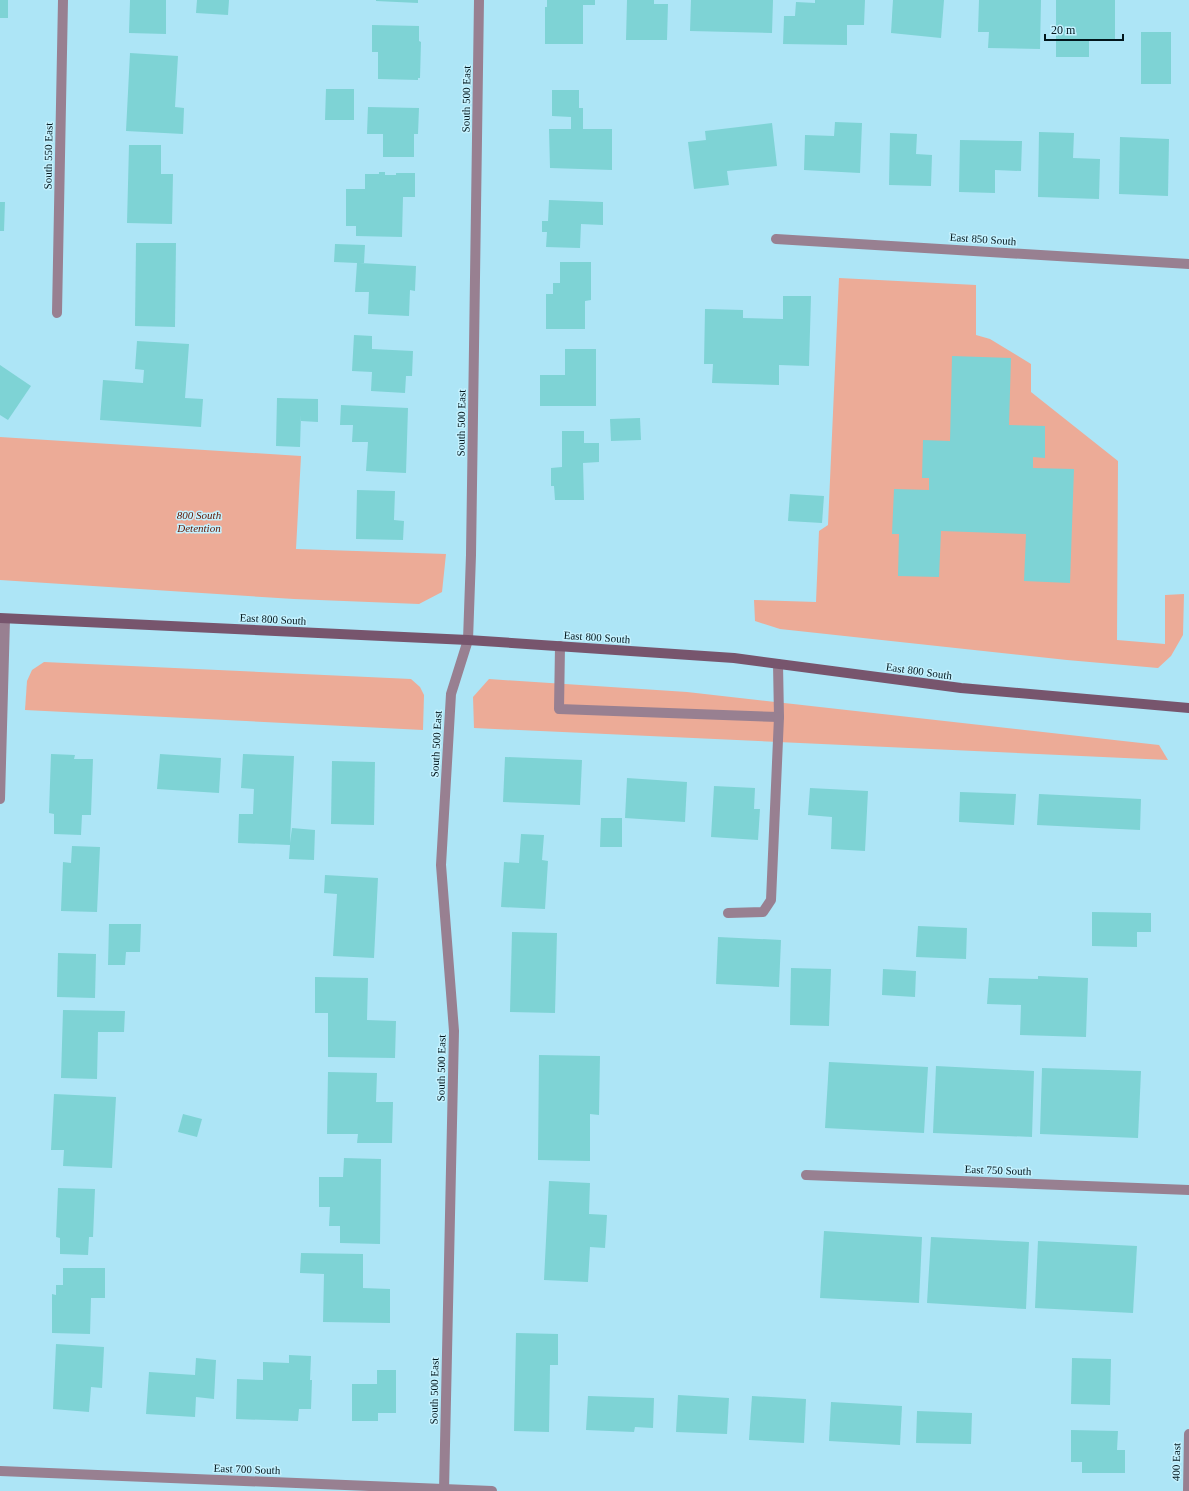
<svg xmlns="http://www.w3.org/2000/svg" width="1189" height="1491" font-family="'Times New Roman',serif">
	<rect width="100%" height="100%" fill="#ade5f6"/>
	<g fill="#ecab97">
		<path d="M 839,278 L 976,285 L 976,335 L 990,339 L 1031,364 L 1031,392 L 1118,461 L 1117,640 L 1165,644 L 1165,595 L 1184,594 L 1183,635 L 1171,656 L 1158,668 L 1067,660 L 780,629 L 755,621 L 754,600 L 816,602 L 819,531 L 828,525 Z"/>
		<path d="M 0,437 L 301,456 L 296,549 L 446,554 L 442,592 L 419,604 L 294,599 L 0,580 Z"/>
		<path d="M 44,662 L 411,679 L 420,687 L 424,695 L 423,730 L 25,710 L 27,681 L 32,670 Z"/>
		<path d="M 489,679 L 687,692 L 1159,745 L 1168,760 L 474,728 L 473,697 Z"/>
	</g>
	<g fill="#7ed3d5">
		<rect x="0" y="0" width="8" height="18"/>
		<path d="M 130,0 L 166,0 L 166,34 L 129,33 Z"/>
		<path d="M 197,0 L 229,0 L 228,15 L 196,13 Z"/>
		<path d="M 376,0 L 418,0 L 418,3 L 376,1 Z"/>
		<path d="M 547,0 L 595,0 L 595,5 L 583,5 L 583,44 L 545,44 L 545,7 L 547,7 Z"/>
		<path d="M 627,0 L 654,0 L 654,4 L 668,4 L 667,40 L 626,40 Z"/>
		<path d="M 691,0 L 773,0 L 772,33 L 690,31 Z"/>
		<path d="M 815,0 L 865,0 L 864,25 L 847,25 L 847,45 L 783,44 L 784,16 L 795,16 L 796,2 L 815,3 Z"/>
		<path d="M 893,0 L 944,0 L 941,38 L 891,33 Z"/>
		<path d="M 979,0 L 1041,0 L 1040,49 L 988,48 L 989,32 L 978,32 Z"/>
		<path d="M 1056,0 L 1115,0 L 1115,41 L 1089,40 L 1089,57 L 1056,57 Z"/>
		<path d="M 372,25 L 419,26 L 419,41 L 421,42 L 420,78 L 418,78 L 418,80 L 378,79 L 378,52 L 372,52 Z"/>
		<rect x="1141" y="32" width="30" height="52"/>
		<path d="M 130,53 L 178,56 L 175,107 L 184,108 L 183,134 L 126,131 Z"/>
		<path d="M 326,89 L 354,89 L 354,120 L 325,120 Z"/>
		<path d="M 552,90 L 579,90 L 579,108 L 583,108 L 583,129 L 612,129 L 612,170 L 550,168 L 549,129 L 571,129 L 571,117 L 552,116 Z"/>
		<path d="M 368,107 L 419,108 L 418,134 L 414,134 L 414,157 L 383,157 L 383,134 L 367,134 Z"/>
		<path d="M 835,122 L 862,123 L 860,173 L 804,170 L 805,135 L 834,136 Z"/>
		<path d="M 772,123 L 777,166 L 727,171 L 729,185 L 694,189 L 688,142 L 706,140 L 705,131 Z"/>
		<path d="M 1039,132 L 1074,133 L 1073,158 L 1100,159 L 1099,199 L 1038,197 Z"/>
		<path d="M 890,133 L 917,134 L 916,154 L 932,155 L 931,186 L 889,185 Z"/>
		<path d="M 1120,137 L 1169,139 L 1168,196 L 1119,194 Z"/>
		<path d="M 960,140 L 1022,141 L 1021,171 L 995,170 L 995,193 L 959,192 Z"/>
		<path d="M 129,145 L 161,145 L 161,174 L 173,174 L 172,224 L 127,223 Z"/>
		<path d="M 379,172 L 385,172 L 385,175 L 396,175 L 396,173 L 415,173 L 415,197 L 403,197 L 402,237 L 356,236 L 356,226 L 346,226 L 346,189 L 365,189 L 365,174 L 379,174 Z"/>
		<path d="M 549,200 L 603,202 L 603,225 L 581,224 L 580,248 L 546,247 L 547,232 L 542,232 L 542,221 L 548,221 Z"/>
		<path d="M 0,202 L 5,202 L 4,231 L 0,231 Z"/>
		<path d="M 136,243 L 176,243 L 175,327 L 135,326 Z"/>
		<path d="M 335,244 L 365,245 L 364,263 L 360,263 L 416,266 L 415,291 L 410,290 L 409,316 L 368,314 L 369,292 L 355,292 L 357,263 L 334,262 Z"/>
		<path d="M 560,262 L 591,262 L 591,300 L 585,301 L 585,329 L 546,329 L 546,294 L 553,294 L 553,283 L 560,283 Z"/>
		<path d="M 783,296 L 811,296 L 809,366 L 779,365 L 779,385 L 712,383 L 713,364 L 704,364 L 705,309 L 743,310 L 743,318 L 783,319 Z"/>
		<path d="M 354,335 L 372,336 L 372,349 L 413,351 L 412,376 L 406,376 L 405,393 L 371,391 L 372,372 L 352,371 Z"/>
		<path d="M 137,341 L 189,344 L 185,398 L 203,399 L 201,427 L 100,420 L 103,380 L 143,383 L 144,370 L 135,369 Z"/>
		<path d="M 565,349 L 596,349 L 596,406 L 540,406 L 540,375 L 565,375 Z"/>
		<path d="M 952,356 L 1011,358 L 1009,425 L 1045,426 L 1045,458 L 1033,457 L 1033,468 L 1074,469 L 1070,583 L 1024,581 L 1026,534 L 941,531 L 939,577 L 898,576 L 899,534 L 892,534 L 894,489 L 929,490 L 929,478 L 922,478 L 923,440 L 950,441 Z"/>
		<path d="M 0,365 L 31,386 L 8,420 L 0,415 Z"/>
		<path d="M 277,398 L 318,399 L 318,422 L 301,421 L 301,415 L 300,447 L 276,446 Z"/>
		<path d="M 341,405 L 408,408 L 406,473 L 366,471 L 368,442 L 352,442 L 353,425 L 340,425 Z"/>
		<path d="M 640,418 L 641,440 L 611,441 L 610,419 Z"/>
		<path d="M 562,431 L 584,431 L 584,443 L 599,443 L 599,462 L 583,463 L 584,500 L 555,500 L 554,486 L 551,486 L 551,468 L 562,467 Z"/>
		<path d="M 357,490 L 395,491 L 394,520 L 404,521 L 403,540 L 356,539 Z"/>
		<path d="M 790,494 L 824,496 L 822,523 L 788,521 Z"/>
		<path d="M 51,754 L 75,755 L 74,759 L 93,759 L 91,815 L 82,815 L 81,835 L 54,834 L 54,814 L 49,813 Z"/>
		<path d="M 160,754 L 221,758 L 219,793 L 157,789 Z"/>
		<path d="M 243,754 L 294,756 L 290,843 L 292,828 L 315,830 L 314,860 L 289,859 L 290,845 L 238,843 L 239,814 L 253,814 L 254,789 L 241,788 Z"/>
		<path d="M 505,757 L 582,760 L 580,805 L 503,802 Z"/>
		<path d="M 332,761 L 375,762 L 374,825 L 331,824 Z"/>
		<path d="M 627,778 L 687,782 L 685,822 L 625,818 Z"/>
		<path d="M 714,786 L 755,788 L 754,809 L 760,809 L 758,840 L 711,837 Z"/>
		<path d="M 810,788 L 868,791 L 865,851 L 831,849 L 832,817 L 808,815 Z"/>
		<path d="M 960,792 L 1016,794 L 1014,825 L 959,822 Z"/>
		<path d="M 1039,794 L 1141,799 L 1140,830 L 1037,825 Z"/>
		<path d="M 601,818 L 622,818 L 622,847 L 600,847 Z"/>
		<path d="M 521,834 L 544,835 L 542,860 L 548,861 L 545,909 L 501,907 L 504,862 L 519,863 Z"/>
		<path d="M 72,846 L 100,847 L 97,912 L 61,911 L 63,862 L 71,863 Z"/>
		<path d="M 325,875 L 378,878 L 374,958 L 333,956 L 337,894 L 324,893 Z"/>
		<path d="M 1092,912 L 1151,913 L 1151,932 L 1137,932 L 1137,947 L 1092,946 Z"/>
		<path d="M 109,924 L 141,924 L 140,952 L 126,952 L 125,965 L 108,965 Z"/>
		<path d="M 918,926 L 967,928 L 966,959 L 916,957 Z"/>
		<path d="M 512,932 L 557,933 L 555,1013 L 510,1012 Z"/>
		<path d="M 718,937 L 781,940 L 779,987 L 716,984 Z"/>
		<path d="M 58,953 L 96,954 L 95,998 L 57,997 Z"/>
		<path d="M 791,968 L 831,969 L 829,1026 L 790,1025 Z"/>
		<path d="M 883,969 L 916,971 L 915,997 L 882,995 Z"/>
		<path d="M 1038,976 L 1088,978 L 1086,1037 L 1020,1035 L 1021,1005 L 987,1004 L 989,978 L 1038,979 Z"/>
		<path d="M 315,977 L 368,978 L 367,1020 L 396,1021 L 395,1058 L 328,1057 L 328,1013 L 315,1013 Z"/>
		<path d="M 63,1010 L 125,1011 L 124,1032 L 98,1032 L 97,1079 L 61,1078 Z"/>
		<path d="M 539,1055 L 600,1056 L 599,1115 L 590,1114 L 590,1161 L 538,1160 Z"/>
		<path d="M 829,1062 L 928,1067 L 924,1133 L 825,1128 Z"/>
		<path d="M 936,1066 L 1034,1071 L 1032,1137 L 933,1133 Z"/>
		<path d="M 1042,1068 L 1141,1071 L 1138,1138 L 1040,1134 Z"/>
		<path d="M 328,1072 L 377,1073 L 376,1102 L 393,1102 L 392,1143 L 357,1143 L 358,1134 L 327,1134 Z"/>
		<path d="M 54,1094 L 116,1097 L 112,1168 L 63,1166 L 64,1150 L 51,1150 Z"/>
		<path d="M 183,1114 L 202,1119 L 197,1137 L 178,1132 Z"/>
		<path d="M 344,1158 L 381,1159 L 380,1244 L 340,1243 L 340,1226 L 329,1226 L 330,1207 L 319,1207 L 319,1177 L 343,1177 Z"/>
		<path d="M 549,1181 L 590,1183 L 589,1214 L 607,1215 L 605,1248 L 590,1247 L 588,1282 L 544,1280 Z"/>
		<path d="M 58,1188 L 95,1189 L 93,1237 L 89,1237 L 88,1255 L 60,1254 L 60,1238 L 56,1237 Z"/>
		<path d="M 824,1231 L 922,1237 L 919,1303 L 820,1298 Z"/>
		<path d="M 931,1237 L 1029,1242 L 1026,1309 L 927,1303 Z"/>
		<path d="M 1038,1241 L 1137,1246 L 1133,1313 L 1035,1308 Z"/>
		<path d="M 301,1253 L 363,1254 L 363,1288 L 390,1289 L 390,1323 L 323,1322 L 324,1274 L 300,1273 Z"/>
		<path d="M 63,1268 L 105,1268 L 105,1298 L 91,1298 L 90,1334 L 52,1333 L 52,1294 L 56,1295 L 56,1285 L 63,1285 Z"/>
		<path d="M 516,1333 L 558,1334 L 558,1365 L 550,1365 L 549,1432 L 514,1431 Z"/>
		<path d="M 56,1344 L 104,1347 L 102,1388 L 91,1387 L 89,1412 L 53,1409 Z"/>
		<path d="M 289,1355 L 311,1356 L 310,1380 L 312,1380 L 311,1409 L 299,1409 L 298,1421 L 236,1419 L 237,1379 L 263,1380 L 263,1362 L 289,1363 Z"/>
		<path d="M 196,1358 L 216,1360 L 214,1399 L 196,1397 L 195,1417 L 146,1414 L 149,1372 L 195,1375 Z"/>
		<path d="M 1072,1358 L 1111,1359 L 1110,1405 L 1071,1404 Z"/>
		<path d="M 377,1370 L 396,1370 L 396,1413 L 378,1413 L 378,1421 L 352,1421 L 352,1384 L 377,1384 Z"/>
		<path d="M 678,1395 L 729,1398 L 727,1434 L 676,1432 Z"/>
		<path d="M 588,1396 L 654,1398 L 653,1428 L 635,1427 L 634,1432 L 586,1430 Z"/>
		<path d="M 752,1396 L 806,1399 L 804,1443 L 749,1440 Z"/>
		<path d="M 831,1402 L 902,1406 L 900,1445 L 829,1441 Z"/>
		<path d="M 917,1411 L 972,1413 L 971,1444 L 916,1443 Z"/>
		<path d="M 1071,1430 L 1118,1431 L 1117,1450 L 1125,1450 L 1125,1473 L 1082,1473 L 1082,1462 L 1071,1462 Z"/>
	</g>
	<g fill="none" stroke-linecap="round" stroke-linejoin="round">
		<g stroke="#988091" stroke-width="10">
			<path d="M 560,646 L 559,709 L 779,717 L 778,664"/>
			<path d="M 728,913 L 763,912 L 771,900 L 779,717"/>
		</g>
		<g stroke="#988091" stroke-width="10">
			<path d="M 776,239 L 1189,264"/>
			<path d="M 57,313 L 63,0"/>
			<path d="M 0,799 L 5,619"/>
			<path d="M 806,1175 L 1189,1190"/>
			<path d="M 0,1471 L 492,1491"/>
			<path d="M 444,1491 L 454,1031 L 441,865 L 451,694 L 468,640 L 471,555 L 479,0"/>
		</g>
		<path stroke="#988091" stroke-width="10" d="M 1188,1491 L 1189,1434"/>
		<path stroke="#77556d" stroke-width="10" d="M 0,618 L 468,640 L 734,658 L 961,688 L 1189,708"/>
	</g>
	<g text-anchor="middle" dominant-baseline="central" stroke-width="3" stroke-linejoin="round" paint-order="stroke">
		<g font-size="11" fill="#02161c" stroke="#c4f1fe">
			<text transform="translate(466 99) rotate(-89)">South 500 East</text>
			<text transform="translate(48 156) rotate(-89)">South 550 East</text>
			<text transform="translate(983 239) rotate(4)">East 850 South</text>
			<text transform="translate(461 423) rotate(-89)">South 500 East</text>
			<text transform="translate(273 619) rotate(3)">East 800 South</text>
			<text transform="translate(597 637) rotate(4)">East 800 South</text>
			<text transform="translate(919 671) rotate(8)">East 800 South</text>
			<text transform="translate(436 744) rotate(-87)">South 500 East</text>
			<text transform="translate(441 1068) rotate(-89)">South 500 East</text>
			<text transform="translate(998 1170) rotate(2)">East 750 South</text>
			<text transform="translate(434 1391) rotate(-89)">South 500 East</text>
			<text transform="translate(1176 1462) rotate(-89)">400 East</text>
			<text transform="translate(247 1469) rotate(2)">East 700 South</text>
		</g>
		<g font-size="11" font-style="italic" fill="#611500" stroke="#c4f1fe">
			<text x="199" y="515">800 South<tspan x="199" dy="13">Detention</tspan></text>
		</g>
	</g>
	<path d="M1045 34v6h78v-6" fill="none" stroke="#02161c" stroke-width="2"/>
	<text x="1051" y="34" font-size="12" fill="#02161c" stroke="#c4f1fe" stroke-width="3" paint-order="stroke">20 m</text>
</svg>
